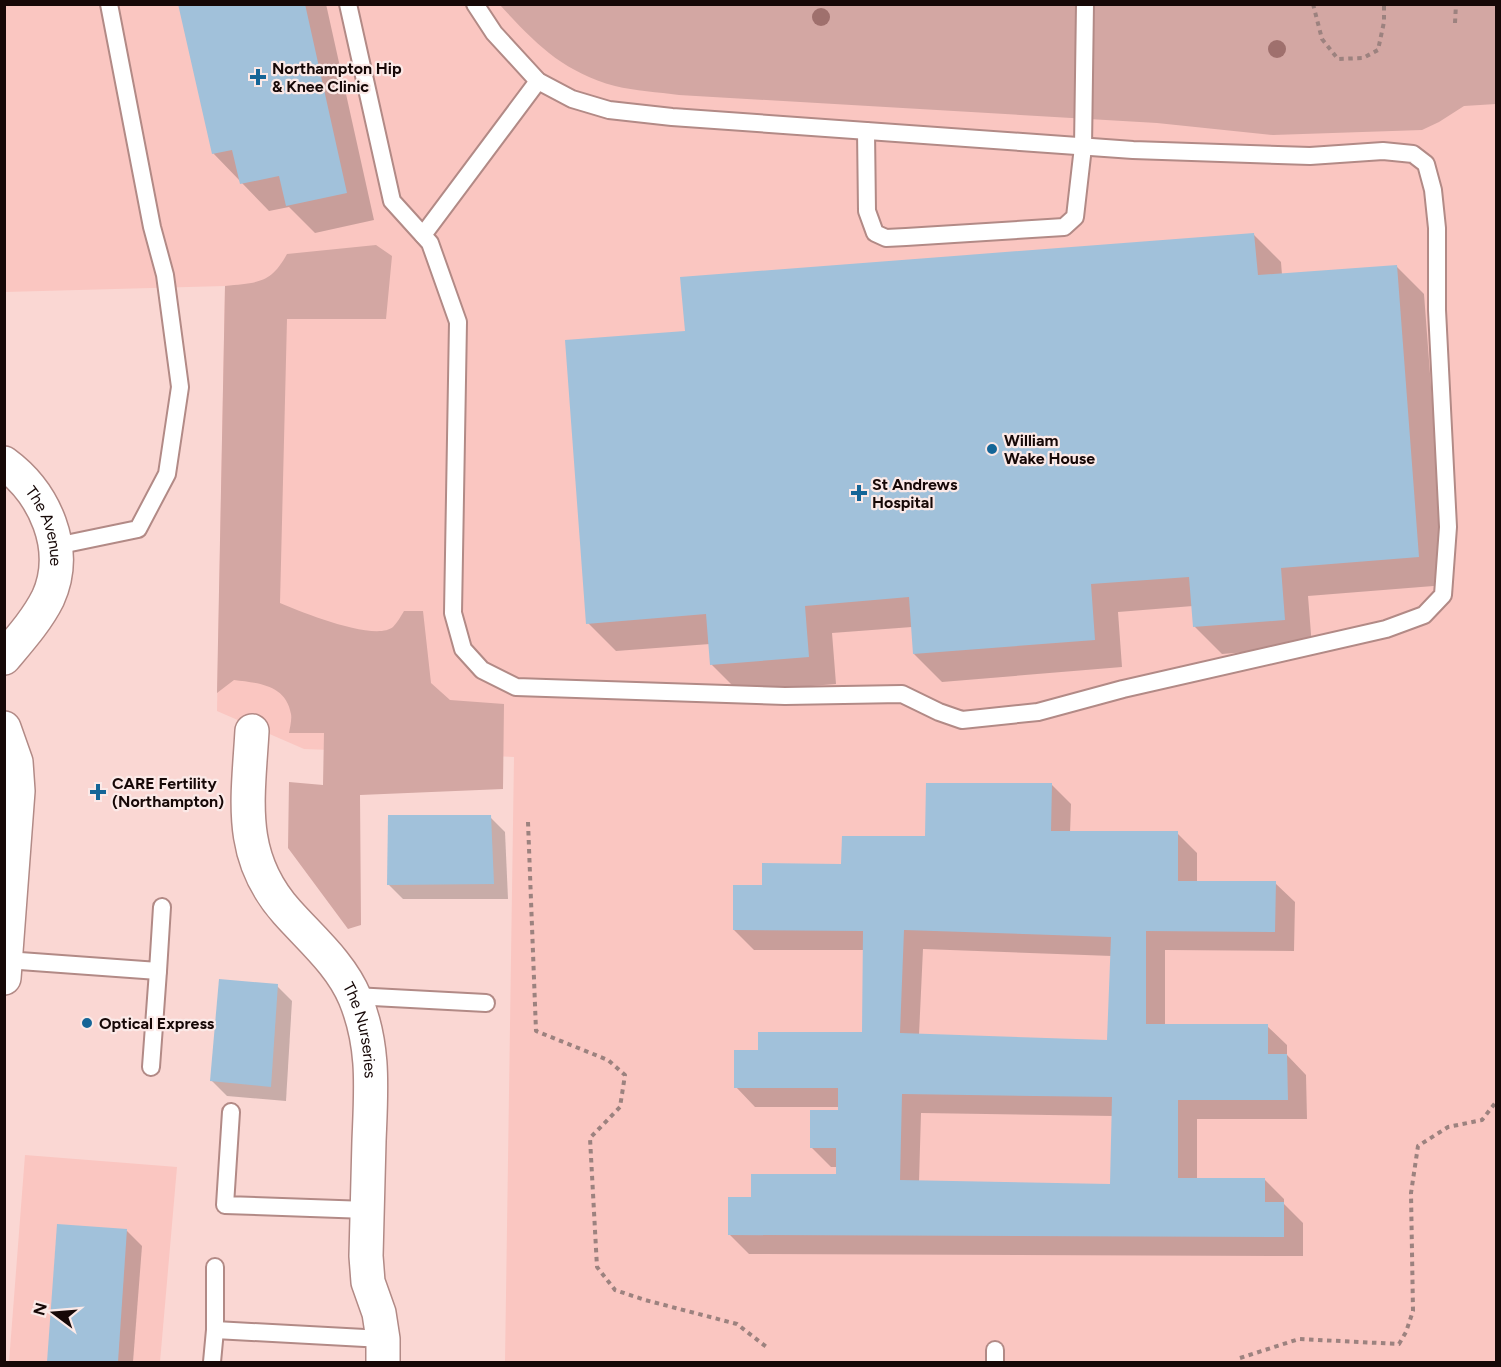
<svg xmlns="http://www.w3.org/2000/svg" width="1501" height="1367" font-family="Figtree,sans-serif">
	<rect width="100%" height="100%" fill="#fad7d3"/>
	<g fill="#fac6c1">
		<path d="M 4,5 L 1496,5 L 1496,1362 L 505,1362 L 514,757 L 304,749 L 217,711 L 225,286 L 5,292 Z"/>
		<path d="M 25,1155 L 177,1167 L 160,1362 L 9,1362 Z"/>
	</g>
	<g fill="#d3a7a3">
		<path d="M 500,5 L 1496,5 L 1496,104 L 1464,106 L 1439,122 L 1422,130 L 1273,135 L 1157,123 L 679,95 C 658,92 635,91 615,86 C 562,71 536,44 500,5 Z"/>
		<path d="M 376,245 L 392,256 L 386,319 L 287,319 L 280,603 C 301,612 375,642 393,627 C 397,623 401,616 404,611 L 423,611 L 431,683 L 450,700 L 504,704 L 503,789 L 360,795 L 361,925 L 348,929 L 288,848 L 289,782 L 323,785 L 324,733 L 289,733 C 290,727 292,719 291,714 C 286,684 257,683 234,680 L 217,693 L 225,286 C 257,282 270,285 287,254 Z"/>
	</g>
	<g fill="#0003" fill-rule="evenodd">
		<path d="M 180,4 L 326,4 L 374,220 L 315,233 L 289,207 L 269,211 L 213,153 Z"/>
		<path d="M 1253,234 L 1281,262 L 1282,275 L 1396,266 L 1424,294 L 1446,585 L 1308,596 L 1312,647 L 1222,654 L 1194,626 L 1193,606 L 1118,612 L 1122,667 L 942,682 L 914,654 L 912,627 L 832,633 L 836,684 L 739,692 L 711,664 L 710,644 L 616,651 L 588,623 L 686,332 Z"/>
		<path d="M 1051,784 L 1071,804 L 1070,833 L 1177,833 L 1197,853 L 1197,883 L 1275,883 L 1295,902 L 1294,951 L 1165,950 L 1165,1025 L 1267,1026 L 1287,1045 L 1287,1055 L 1306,1075 L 1307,1119 L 1197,1119 L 1197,1179 L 1264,1179 L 1284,1199 L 1284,1204 L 1303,1223 L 1303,1256 L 749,1254 L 729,1234 L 752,1198 L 838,1175 L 838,1167 L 831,1167 L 811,1147 L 839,1112 L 839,1107 L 755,1107 L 736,1087 L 760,1052 L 864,1034 L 864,950 L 754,950 L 734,930 L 764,886 L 843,865 L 927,838 ZM 923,949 L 1112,956 L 1108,1042 L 919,1035 ZM 921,1113 L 1113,1116 L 1112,1185 L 919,1182 Z"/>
		<path d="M 490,817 L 505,832 L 508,899 L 403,899 L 388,884 Z"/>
		<path d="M 277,986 L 292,1001 L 286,1101 L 227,1096 L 212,1081 Z"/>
		<path d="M 58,1226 L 127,1231 L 142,1246 L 133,1362 L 48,1362 Z"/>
	</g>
	<g fill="#a1c1da" fill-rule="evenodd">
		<path d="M 178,4 L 305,4 L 347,193 L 286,206 L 279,176 L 240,184 L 232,150 L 212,154 Z"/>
		<path d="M 1254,233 L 1258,275 L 1397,265 L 1419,557 L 1281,568 L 1285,620 L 1193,627 L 1189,577 L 1091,584 L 1095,640 L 913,654 L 909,597 L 805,606 L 809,657 L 710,665 L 706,614 L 586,624 L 565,340 L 685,331 L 680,277 Z"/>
		<path d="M 926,783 L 1052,783 L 1051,831 L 1178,831 L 1178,881 L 1276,881 L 1275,932 L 1146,931 L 1146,1024 L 1268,1024 L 1268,1054 L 1287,1054 L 1288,1100 L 1178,1100 L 1178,1178 L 1265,1178 L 1265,1202 L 1284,1202 L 1284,1237 L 728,1235 L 728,1197 L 751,1197 L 751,1174 L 836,1174 L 836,1148 L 810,1148 L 810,1110 L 838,1110 L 838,1088 L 734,1088 L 734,1050 L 758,1050 L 758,1032 L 862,1032 L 863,931 L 733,930 L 733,885 L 762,885 L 762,863 L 841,864 L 842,836 L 925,836 ZM 904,930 L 1111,937 L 1107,1040 L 900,1033 ZM 902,1094 L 1112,1097 L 1110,1184 L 900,1180 Z"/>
		<path d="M 388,815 L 491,815 L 494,884 L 387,885 Z"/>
		<path d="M 219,979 L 278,984 L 271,1087 L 210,1081 Z"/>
		<path d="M 57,1224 L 127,1229 L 118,1362 L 47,1362 Z"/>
	</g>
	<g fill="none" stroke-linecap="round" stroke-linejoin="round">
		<defs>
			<g id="lane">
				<path d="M 348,4 L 392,201 L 430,243 L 458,322 L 453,613 L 463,649 L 482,670 L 516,687 L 785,696 L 902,694 L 939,712 L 962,720 L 1038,712 L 1123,689 L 1386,629 L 1424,615 L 1443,595 L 1448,527 L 1437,310 L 1437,228 L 1433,190 L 1426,164 L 1413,154 L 1383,151 L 1310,156 L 1133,150 L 672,117 L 609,110 L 572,99 L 538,81 L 494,33 L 475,4"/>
				<path d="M 866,131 L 867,211 L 875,233 L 886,238 L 906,237 L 1064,227 L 1075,217 L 1083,147 L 1085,4"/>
				<path d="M 423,235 L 538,81"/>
				<path d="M 56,546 L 138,529 L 167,474 L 180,387 L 165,275 L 152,227 L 109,4"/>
				<path d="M 6,960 L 158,971 L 162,907"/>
				<path d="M 354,996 L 486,1003"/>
				<path d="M 151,1067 L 158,971"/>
				<path d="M 231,1112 L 225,1205 L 367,1210"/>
				<path d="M 215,1330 L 383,1339"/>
				<path d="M 995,1350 L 995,1362"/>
				<path d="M 212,1362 L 215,1330 L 215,1267"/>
			</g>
			<g id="street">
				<path id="s1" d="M 4,463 C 45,493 70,549 48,598 C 37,620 20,639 4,658"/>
				<path d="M 4,728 L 16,762 L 18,791 L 4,978"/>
				<path id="s2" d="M 252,731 C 248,800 237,856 287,912 C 311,939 341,964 355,998 C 375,1046 371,1090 369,1141 C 368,1180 367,1218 366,1256 L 368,1282 L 379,1313 L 383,1339 L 383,1362"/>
			</g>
		</defs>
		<use href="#lane" stroke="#b28a86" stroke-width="20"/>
		<use href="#street" stroke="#b28a86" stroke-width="36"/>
		<g stroke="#9c827f" stroke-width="4" stroke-dasharray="4.5 4.5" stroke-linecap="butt">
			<path d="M 1313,4 L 1322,39 L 1338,59 L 1363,58 L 1378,50 L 1384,22 L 1384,4"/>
			<path d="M 1455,23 L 1456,4"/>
			<path d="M 528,822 L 536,1031 L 608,1060 L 625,1075 L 620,1107 L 590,1138 L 597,1267 L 615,1290 L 645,1300 L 737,1324 L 769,1349"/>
			<path d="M 1240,1358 L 1299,1339 L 1399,1344 L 1406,1332 L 1413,1311 L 1411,1193 L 1418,1146 L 1448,1127 L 1482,1120 L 1496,1102"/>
		</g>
		<use href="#lane" stroke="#fff" stroke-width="16"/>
		<use href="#street" stroke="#fff" stroke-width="33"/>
	</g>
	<g fill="#9f706d">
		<circle cx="821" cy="17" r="9"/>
		<circle cx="1277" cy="49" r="9"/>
	</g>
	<g fill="#146597" stroke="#fbe9e7" stroke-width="2">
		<path d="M255 68h6v6h6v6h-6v6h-6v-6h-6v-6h6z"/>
		<circle cx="992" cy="449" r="6"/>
		<path d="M856 484h6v6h6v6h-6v6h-6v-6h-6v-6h6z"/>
		<path d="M95 783h6v6h6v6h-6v6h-6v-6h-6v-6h6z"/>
		<circle cx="87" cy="1023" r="6"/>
	</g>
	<g text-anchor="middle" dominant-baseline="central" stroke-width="4.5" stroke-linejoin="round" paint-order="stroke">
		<g font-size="16" font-weight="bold" fill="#160807" stroke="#fbe9e7" text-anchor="start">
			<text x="272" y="68">Northampton Hip<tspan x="272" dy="18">&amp; Knee Clinic</tspan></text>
			<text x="1004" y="440">William<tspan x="1004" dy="18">Wake House</tspan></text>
			<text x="872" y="484">St Andrews<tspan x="872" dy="18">Hospital</tspan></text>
			<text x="112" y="783">CARE Fertility<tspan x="112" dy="18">(Northampton)</tspan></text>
			<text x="99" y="1023">Optical Express</text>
		</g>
		<g font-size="16" fill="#160807" stroke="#fbe9e7">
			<text stroke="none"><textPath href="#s1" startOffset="78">The Avenue</textPath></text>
			<text stroke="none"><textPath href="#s2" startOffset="334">The Nurseries</textPath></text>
		</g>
	</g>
	<rect width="1501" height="1367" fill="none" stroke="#160807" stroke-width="12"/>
	<g transform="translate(54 1313) rotate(286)" stroke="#fbe9e7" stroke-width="4.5" paint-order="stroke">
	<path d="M0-4.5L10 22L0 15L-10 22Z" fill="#160807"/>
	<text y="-9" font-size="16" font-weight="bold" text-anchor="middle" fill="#160807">N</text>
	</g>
</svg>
